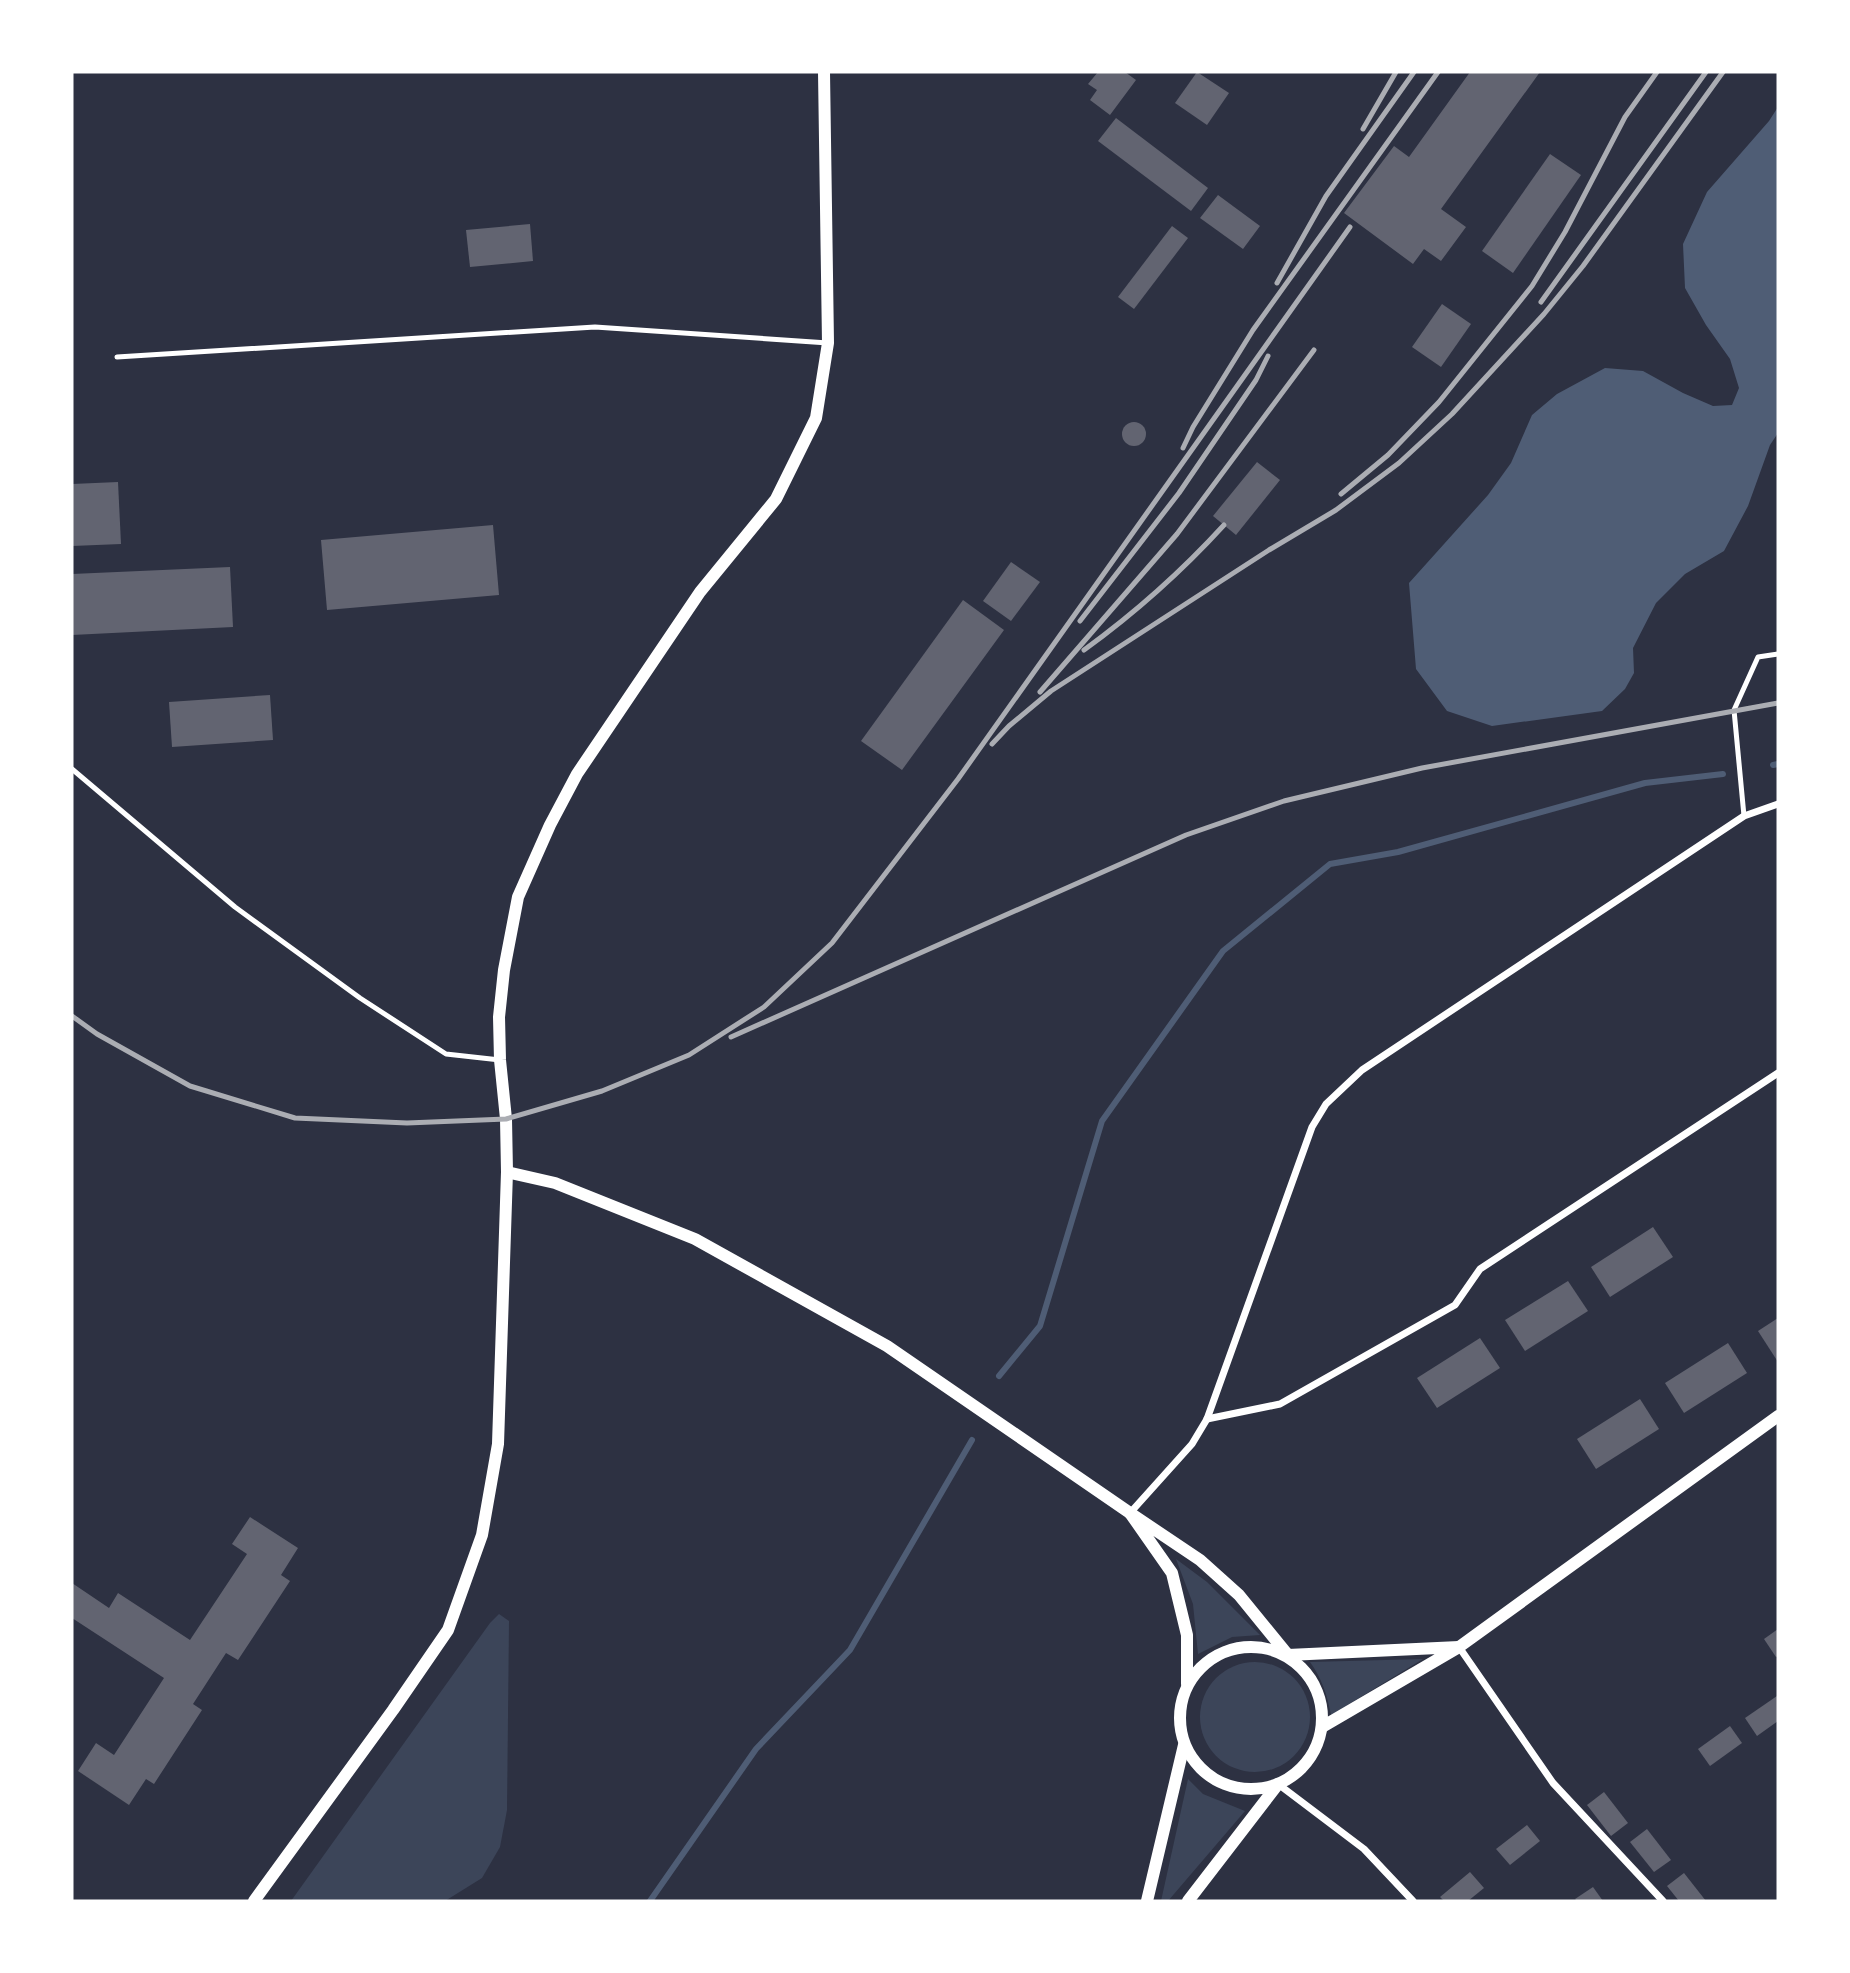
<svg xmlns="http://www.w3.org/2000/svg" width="1850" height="1973" font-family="'DejaVu Sans',sans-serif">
	<rect width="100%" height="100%" fill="#2d3142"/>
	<g fill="#3c4559">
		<path d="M 1176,1559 L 1207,1582 L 1260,1635 L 1232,1637 L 1198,1654 L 1193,1604 Z"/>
		<path d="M 499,1614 L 509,1621 L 507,1810 L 500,1847 L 482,1878 L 445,1901 L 291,1901 L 490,1623 Z"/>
		<path d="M 1423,1659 L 1331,1715 C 1327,1694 1322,1679 1310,1662 Z"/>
		<circle cx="1255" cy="1717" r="55"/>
		<path d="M 1188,1779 L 1203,1794 L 1245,1811 L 1168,1901 L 1161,1901 Z"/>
	</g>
	<path fill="#4f5d75" d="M 1778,107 L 1778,433 L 1770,445 L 1748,506 L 1724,551 L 1685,574 L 1656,603 L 1633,648 L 1634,673 L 1625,689 L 1602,711 L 1492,726 L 1447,711 L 1416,669 L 1409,583 L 1488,495 L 1511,463 L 1532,415 L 1557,394 L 1605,368 L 1643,371 L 1683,393 L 1713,406 L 1732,405 L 1739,388 L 1730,359 L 1706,325 L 1685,288 L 1683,244 L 1707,192 L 1769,121 Z"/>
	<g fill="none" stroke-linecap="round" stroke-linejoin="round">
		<g stroke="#4f5d75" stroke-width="6">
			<path d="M 1773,765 L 1778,764"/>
			<path d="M 999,1376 L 1040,1326 L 1102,1121 L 1223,951 L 1330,864 L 1398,852 L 1645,783 L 1723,774"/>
			<path d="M 650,1901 L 756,1749 L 850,1650 L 972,1440"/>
		</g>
	</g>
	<g fill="#626471">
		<path d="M 1098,72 L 1125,72 L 1136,80 L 1110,115 L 1090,100 L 1097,90 L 1088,84 Z"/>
		<path d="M 1197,72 L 1229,93 L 1207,125 L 1175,103 Z"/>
		<path d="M 1470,72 L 1540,72 L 1441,209 L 1466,227 L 1441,261 L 1424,249 L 1413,264 L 1344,213 L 1394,146 L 1409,157 Z"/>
		<path d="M 1116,118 L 1208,188 L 1191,211 L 1098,141 Z"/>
		<path d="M 1550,154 L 1581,175 L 1513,273 L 1482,251 Z"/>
		<path d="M 1218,195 L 1260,226 L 1243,249 L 1200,218 Z"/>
		<path d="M 530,224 L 533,261 L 470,267 L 466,230 Z"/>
		<path d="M 1172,226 L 1188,238 L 1134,309 L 1118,297 Z"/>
		<path d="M 1442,304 L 1471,324 L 1441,367 L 1412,347 Z"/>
		<circle cx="1134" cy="434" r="12"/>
		<path d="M 1257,462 L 1280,480 L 1236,535 L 1213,516 Z"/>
		<path d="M 118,482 L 121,544 L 72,546 L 72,484 Z"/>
		<path d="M 493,525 L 499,595 L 327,610 L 321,540 Z"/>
		<path d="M 1011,562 L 1040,582 L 1011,621 L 983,601 Z"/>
		<path d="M 230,567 L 233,627 L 72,635 L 72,574 Z"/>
		<path d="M 963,600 L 1004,630 L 902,770 L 861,741 Z"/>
		<path d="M 270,695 L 273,740 L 172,747 L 169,702 Z"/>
		<path d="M 1653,1227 L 1673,1257 L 1610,1297 L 1591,1267 Z"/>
		<path d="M 1568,1281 L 1588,1311 L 1525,1351 L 1505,1320 Z"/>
		<path d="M 1778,1318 L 1778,1362 L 1758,1331 Z"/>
		<path d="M 1480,1338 L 1500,1368 L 1437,1408 L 1417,1378 Z"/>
		<path d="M 1728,1343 L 1747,1373 L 1684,1413 L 1665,1383 Z"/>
		<path d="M 1640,1399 L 1659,1429 L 1596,1469 L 1577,1439 Z"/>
		<path d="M 250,1517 L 298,1548 L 281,1575 L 290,1581 L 238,1660 L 226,1653 L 193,1704 L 202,1710 L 154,1784 L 146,1779 L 129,1805 L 78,1771 L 96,1743 L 114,1755 L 164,1678 L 72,1618 L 72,1583 L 109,1608 L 118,1593 L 190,1640 L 247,1554 L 232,1544 Z"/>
		<path d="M 1778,1629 L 1778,1656 L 1776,1657 L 1764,1639 Z"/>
		<path d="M 1777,1696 L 1778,1721 L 1757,1736 L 1745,1718 Z"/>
		<path d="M 1730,1726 L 1742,1743 L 1710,1766 L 1698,1749 Z"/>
		<path d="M 1604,1792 L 1628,1823 L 1611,1836 L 1587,1805 Z"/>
		<path d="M 1527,1825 L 1540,1841 L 1510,1865 L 1496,1849 Z"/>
		<path d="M 1647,1829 L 1671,1860 L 1654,1872 L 1630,1842 Z"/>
		<path d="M 1470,1872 L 1484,1888 L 1468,1901 L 1444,1901 L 1440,1897 Z"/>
		<path d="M 1684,1873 L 1706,1901 L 1679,1901 L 1667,1886 Z"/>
		<path d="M 1593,1887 L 1603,1901 L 1577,1901 L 1575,1899 Z"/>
	</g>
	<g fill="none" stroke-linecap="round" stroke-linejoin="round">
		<g stroke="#fff" stroke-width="5">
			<path d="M 117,357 L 595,327 L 828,343"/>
			<path d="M 72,769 L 235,907 L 360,998 L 446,1054 L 500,1060"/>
			<path d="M 1744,816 L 1734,710 L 1758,657 L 1778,654"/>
		</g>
		<g stroke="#fff" stroke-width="7">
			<path d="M 1207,1419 L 1280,1404 L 1455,1305 L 1480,1269 L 1778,1073"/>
			<path d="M 1130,1513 L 1192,1444 L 1207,1419 L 1312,1127 L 1326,1104 L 1362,1070 L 1744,816 L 1778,804"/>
			<path d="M 1459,1647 L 1553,1783 L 1663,1901"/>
			<path d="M 1278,1784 L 1364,1849 L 1413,1901"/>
		</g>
		<g stroke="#fff" stroke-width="12">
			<path d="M 507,1172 L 555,1183 L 695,1239 L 887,1346 L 1130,1513"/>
			<circle cx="1251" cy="1718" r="71"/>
			<path d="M 1459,1647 L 1778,1416"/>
			<path d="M 1187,1684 L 1187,1635 L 1172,1573 L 1130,1513 L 1200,1560 L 1239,1595 L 1288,1655 L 1459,1647 L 1322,1727"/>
			<path d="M 254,1901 L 393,1710 L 448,1630 L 482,1535 L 498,1444 L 507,1172 L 506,1119 L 500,1060 L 499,1017 L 504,970 L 518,897 L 550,825 L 577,774 L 700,592 L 776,499 L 816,418 L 828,343 L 824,72"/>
			<path d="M 1147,1901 L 1184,1745"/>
			<path d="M 1188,1901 L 1278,1784"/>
		</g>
		<g stroke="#abadb3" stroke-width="5">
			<path d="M 1363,129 L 1396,72"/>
			<path d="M 1277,283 L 1326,196 L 1414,72"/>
			<path d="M 1541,302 L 1706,72"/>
			<path d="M 1183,448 L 1193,427 L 1253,330 L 1438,72"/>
			<path d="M 1341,494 L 1388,455 L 1439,402 L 1532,286 L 1565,232 L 1625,117 L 1657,72"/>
			<path d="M 1080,621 L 1179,493 L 1256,380 L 1268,356"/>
			<path d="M 1084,650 C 1135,613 1182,571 1224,525"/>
			<path d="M 1040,692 L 1177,534 L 1314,350"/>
			<path d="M 992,744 L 1009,726 L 1051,691 L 1269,550 L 1336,510 L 1399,463 L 1452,414 L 1544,314 L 1583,266 L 1723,72"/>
			<path d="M 72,1016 L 97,1034 L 190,1086 L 295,1118 L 407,1123 L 506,1119 L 602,1091 L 689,1055 L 764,1007 L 832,943 L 958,779 L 1350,227"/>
			<path d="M 731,1037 L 1186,835 L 1284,801 L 1422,768 L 1778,703"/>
		</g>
	</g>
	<rect width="1850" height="1973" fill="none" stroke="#ffffff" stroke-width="147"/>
</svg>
